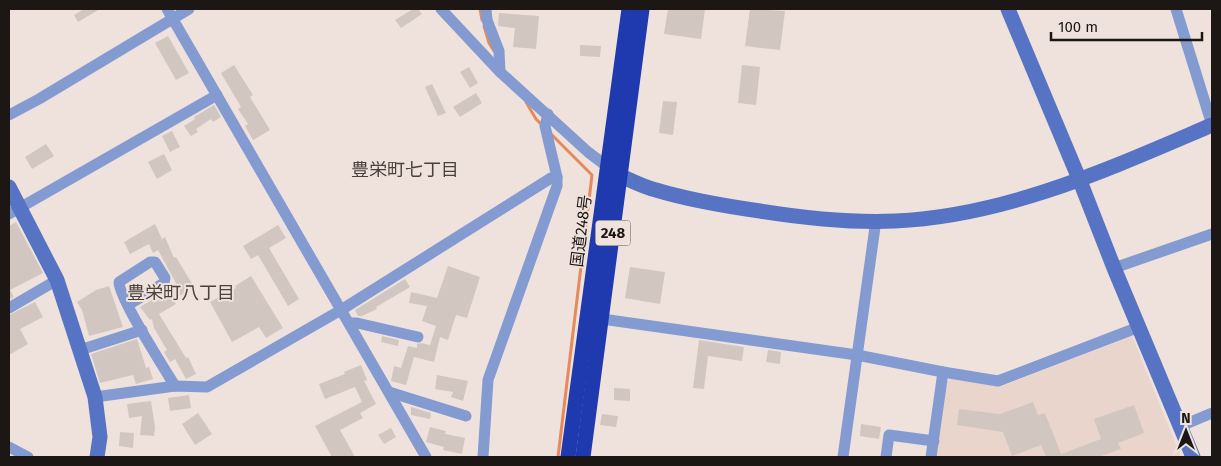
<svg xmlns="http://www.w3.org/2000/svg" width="1221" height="466" font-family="'Fira Sans','Noto Sans JP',sans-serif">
	<rect width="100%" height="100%" fill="#efe2dc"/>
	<path fill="#e9d5cc" d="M 1132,336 L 1181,457 L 936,457 L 947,381 L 951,379 L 1002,386 Z"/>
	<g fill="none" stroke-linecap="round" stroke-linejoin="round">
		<g stroke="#e68a5d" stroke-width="3">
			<path d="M 480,9 L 482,20"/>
			<path d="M 484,26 L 489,43 L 494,51"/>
			<path d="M 526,102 L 536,119 L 543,126"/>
			<path d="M 551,134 L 592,175 L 558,457"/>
		</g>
	</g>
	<g fill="#d2c6c0">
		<path d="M 84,9 L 100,9 L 78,22 L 74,15 Z"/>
		<path d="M 413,9 L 418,9 L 422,14 L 401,28 L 395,20 Z"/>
		<path d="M 668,9 L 705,9 L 701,39 L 664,34 Z"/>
		<path d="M 750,9 L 785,11 L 780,50 L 745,46 Z"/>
		<path d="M 499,13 L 539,16 L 536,49 L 513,47 L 515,28 L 498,26 Z"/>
		<path d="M 168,36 L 189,73 L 176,80 L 155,43 Z"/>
		<path d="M 580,45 L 601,46 L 600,57 L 580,56 Z"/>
		<path d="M 234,65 L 253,95 L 250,97 L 270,130 L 253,140 L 245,126 L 248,124 L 238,109 L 241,107 L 221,73 Z"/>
		<path d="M 742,65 L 760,67 L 756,105 L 738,103 Z"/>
		<path d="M 469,67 L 478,83 L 470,88 L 460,72 Z"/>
		<path d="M 432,84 L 446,113 L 438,116 L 425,87 Z"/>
		<path d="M 476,93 L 482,103 L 460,117 L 453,107 Z"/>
		<path d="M 663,101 L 677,102 L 673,135 L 659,133 Z"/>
		<path d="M 214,105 L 221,117 L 213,122 L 211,119 L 196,129 L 198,132 L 191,136 L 184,126 L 195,119 L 194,117 Z"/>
		<path d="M 172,131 L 180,147 L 170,152 L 162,136 Z"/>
		<path d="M 46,144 L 54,156 L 32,169 L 25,157 Z"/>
		<path d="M 164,154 L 172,170 L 157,179 L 148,162 Z"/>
		<path d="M 16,222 L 43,273 L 10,290 L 14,297 L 9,299 L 9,226 Z"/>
		<path d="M 155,224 L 162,239 L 165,237 L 174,258 L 176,257 L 194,287 L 173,300 L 176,304 L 159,314 L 186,358 L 188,357 L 196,374 L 186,379 L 175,359 L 170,362 L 164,352 L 167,350 L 154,328 L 152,319 L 150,320 L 140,307 L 152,300 L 154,303 L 178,287 L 158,250 L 153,253 L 149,244 L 130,254 L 124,242 Z"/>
		<path d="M 278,225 L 286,238 L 269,248 L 299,299 L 288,306 L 258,255 L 251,259 L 243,246 Z"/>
		<path d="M 448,266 L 480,277 L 467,318 L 456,315 L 448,340 L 440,337 L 434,362 L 414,357 L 406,385 L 391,381 L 394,366 L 401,368 L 408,346 L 417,348 L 417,344 L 421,343 L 430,345 L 436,326 L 422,321 L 427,306 L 409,303 L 411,292 L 437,298 Z"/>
		<path d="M 630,267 L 665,272 L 660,304 L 625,298 Z"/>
		<path d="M 251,276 L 283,328 L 266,338 L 259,327 L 232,342 L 210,302 L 236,288 L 235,286 Z"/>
		<path d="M 405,279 L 410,287 L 376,307 L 377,309 L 362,316 L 358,316 L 355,310 Z"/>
		<path d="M 109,286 L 123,327 L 89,336 L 82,310 L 77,302 L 96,290 Z"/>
		<path d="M 35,302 L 43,317 L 20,329 L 28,344 L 9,355 L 9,315 Z"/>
		<path d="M 382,336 L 399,340 L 398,346 L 381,342 Z"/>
		<path d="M 137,339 L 146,368 L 149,367 L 153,379 L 136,384 L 133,375 L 100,383 L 91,354 Z"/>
		<path d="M 699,340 L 744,347 L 742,361 L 708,356 L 704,389 L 693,388 Z"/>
		<path d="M 768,350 L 781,352 L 780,364 L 766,362 Z"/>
		<path d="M 361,365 L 367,380 L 364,381 L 376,404 L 360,413 L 363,418 L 340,430 L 355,457 L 332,457 L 315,426 L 362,402 L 355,387 L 325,399 L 319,384 L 345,374 L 344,372 Z"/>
		<path d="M 437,375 L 468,381 L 463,401 L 451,397 L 453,392 L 435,389 Z"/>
		<path d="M 614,388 L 630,389 L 630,401 L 614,400 Z"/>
		<path d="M 189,395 L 191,408 L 170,411 L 168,398 Z"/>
		<path d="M 151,401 L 155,427 L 154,436 L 140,435 L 142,416 L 129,418 L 127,404 Z"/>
		<path d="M 1033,402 L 1038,415 L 1045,413 L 1061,454 L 1101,439 L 1094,419 L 1134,405 L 1144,433 L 1118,443 L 1121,449 L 1098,457 L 1046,457 L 1041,445 L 1012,456 L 1003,432 L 957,425 L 959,409 L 1000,414 Z"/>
		<path d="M 411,407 L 431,413 L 430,419 L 411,415 Z"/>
		<path d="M 198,413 L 212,434 L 195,445 L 182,424 Z"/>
		<path d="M 602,414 L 618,416 L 616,427 L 600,425 Z"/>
		<path d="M 861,424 L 881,427 L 879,439 L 860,436 Z"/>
		<path d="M 430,427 L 446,431 L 445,434 L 465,438 L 462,454 L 443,450 L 444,447 L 426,442 Z"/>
		<path d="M 391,428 L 396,437 L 384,444 L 378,435 Z"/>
		<path d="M 120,432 L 134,433 L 133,448 L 119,446 Z"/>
	</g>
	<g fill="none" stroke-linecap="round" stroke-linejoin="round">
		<g stroke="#849bd1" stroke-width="11">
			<path d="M 167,9 L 426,457"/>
			<path d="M 441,9 L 500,72 L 588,152 L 613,171"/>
			<path d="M 486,9 L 487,20 L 499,51 L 500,72"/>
			<path d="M 1176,9 L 1212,125"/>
			<path d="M 9,115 L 39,99 L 189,9"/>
			<path d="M 9,214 L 217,95"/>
			<path d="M 1114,268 L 1212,234"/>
			<path d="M 128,305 L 164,283 L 165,278 L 155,262 L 150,262 L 119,282 C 119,298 164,368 175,386"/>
			<path d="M 9,308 L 57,280"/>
			<path d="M 602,319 L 857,355 L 943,372 L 998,381 L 1139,327"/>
			<path d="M 349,323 L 357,323 L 418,337"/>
			<path d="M 80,350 L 142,330"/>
			<path d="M 389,392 L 466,416"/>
			<path d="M 95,397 L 175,386 L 207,387 L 341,310 L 551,178 L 557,177"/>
			<path d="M 1181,426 L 1212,413"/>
			<path d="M 9,447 L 28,457"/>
			<path d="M 483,457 L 488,380 L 557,186 L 557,177 L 545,126 L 548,114"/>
			<path d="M 843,457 L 876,220"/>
			<path d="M 886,457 L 889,435 L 934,441"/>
			<path d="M 931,457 L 943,372"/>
		</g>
		<g stroke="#5774c4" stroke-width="15">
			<path d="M 1008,9 L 1080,181 L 1114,268 L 1193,457"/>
			<path d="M 621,176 C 632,181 644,187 656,190 C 689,200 725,206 760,211 C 804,218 850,223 895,221 C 1007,216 1111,168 1212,125"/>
			<path d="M 9,187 L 57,280 L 95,397 L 100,437 L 97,457"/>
		</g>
		<g stroke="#1f39af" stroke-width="15">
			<path d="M 568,457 L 629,9"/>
			<path d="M 583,457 L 642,9"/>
		</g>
	</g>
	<g text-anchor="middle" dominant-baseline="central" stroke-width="4" stroke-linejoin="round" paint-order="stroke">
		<rect fill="#efe2dc" stroke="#5b5451" stroke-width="1" x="595.5" y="220.5" width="35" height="25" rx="4"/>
		<g font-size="15" font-weight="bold" fill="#1c1715">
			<text x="613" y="233">248</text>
		</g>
		<g font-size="16" fill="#1c1715" stroke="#efe2dc">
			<text transform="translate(581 231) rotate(-83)">国道248号</text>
		</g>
		<g font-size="18" fill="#4b413c" stroke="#efe2dc">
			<text x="405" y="170">豊栄町七丁目</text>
			<text x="181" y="293">豊栄町八丁目</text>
		</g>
	</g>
	<rect width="1221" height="466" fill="none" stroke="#1c1715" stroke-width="20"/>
	<g transform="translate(1186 431)" stroke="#efe2dc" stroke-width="4" paint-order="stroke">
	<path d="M0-4L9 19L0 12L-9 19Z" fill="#1c1715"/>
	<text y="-8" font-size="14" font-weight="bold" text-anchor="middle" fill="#1c1715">N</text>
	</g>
	<path d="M1051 32v8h151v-8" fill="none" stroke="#1c1715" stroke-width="2.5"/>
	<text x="1058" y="32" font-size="15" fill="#1c1715" stroke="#efe2dc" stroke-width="4" paint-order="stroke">100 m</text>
</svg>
